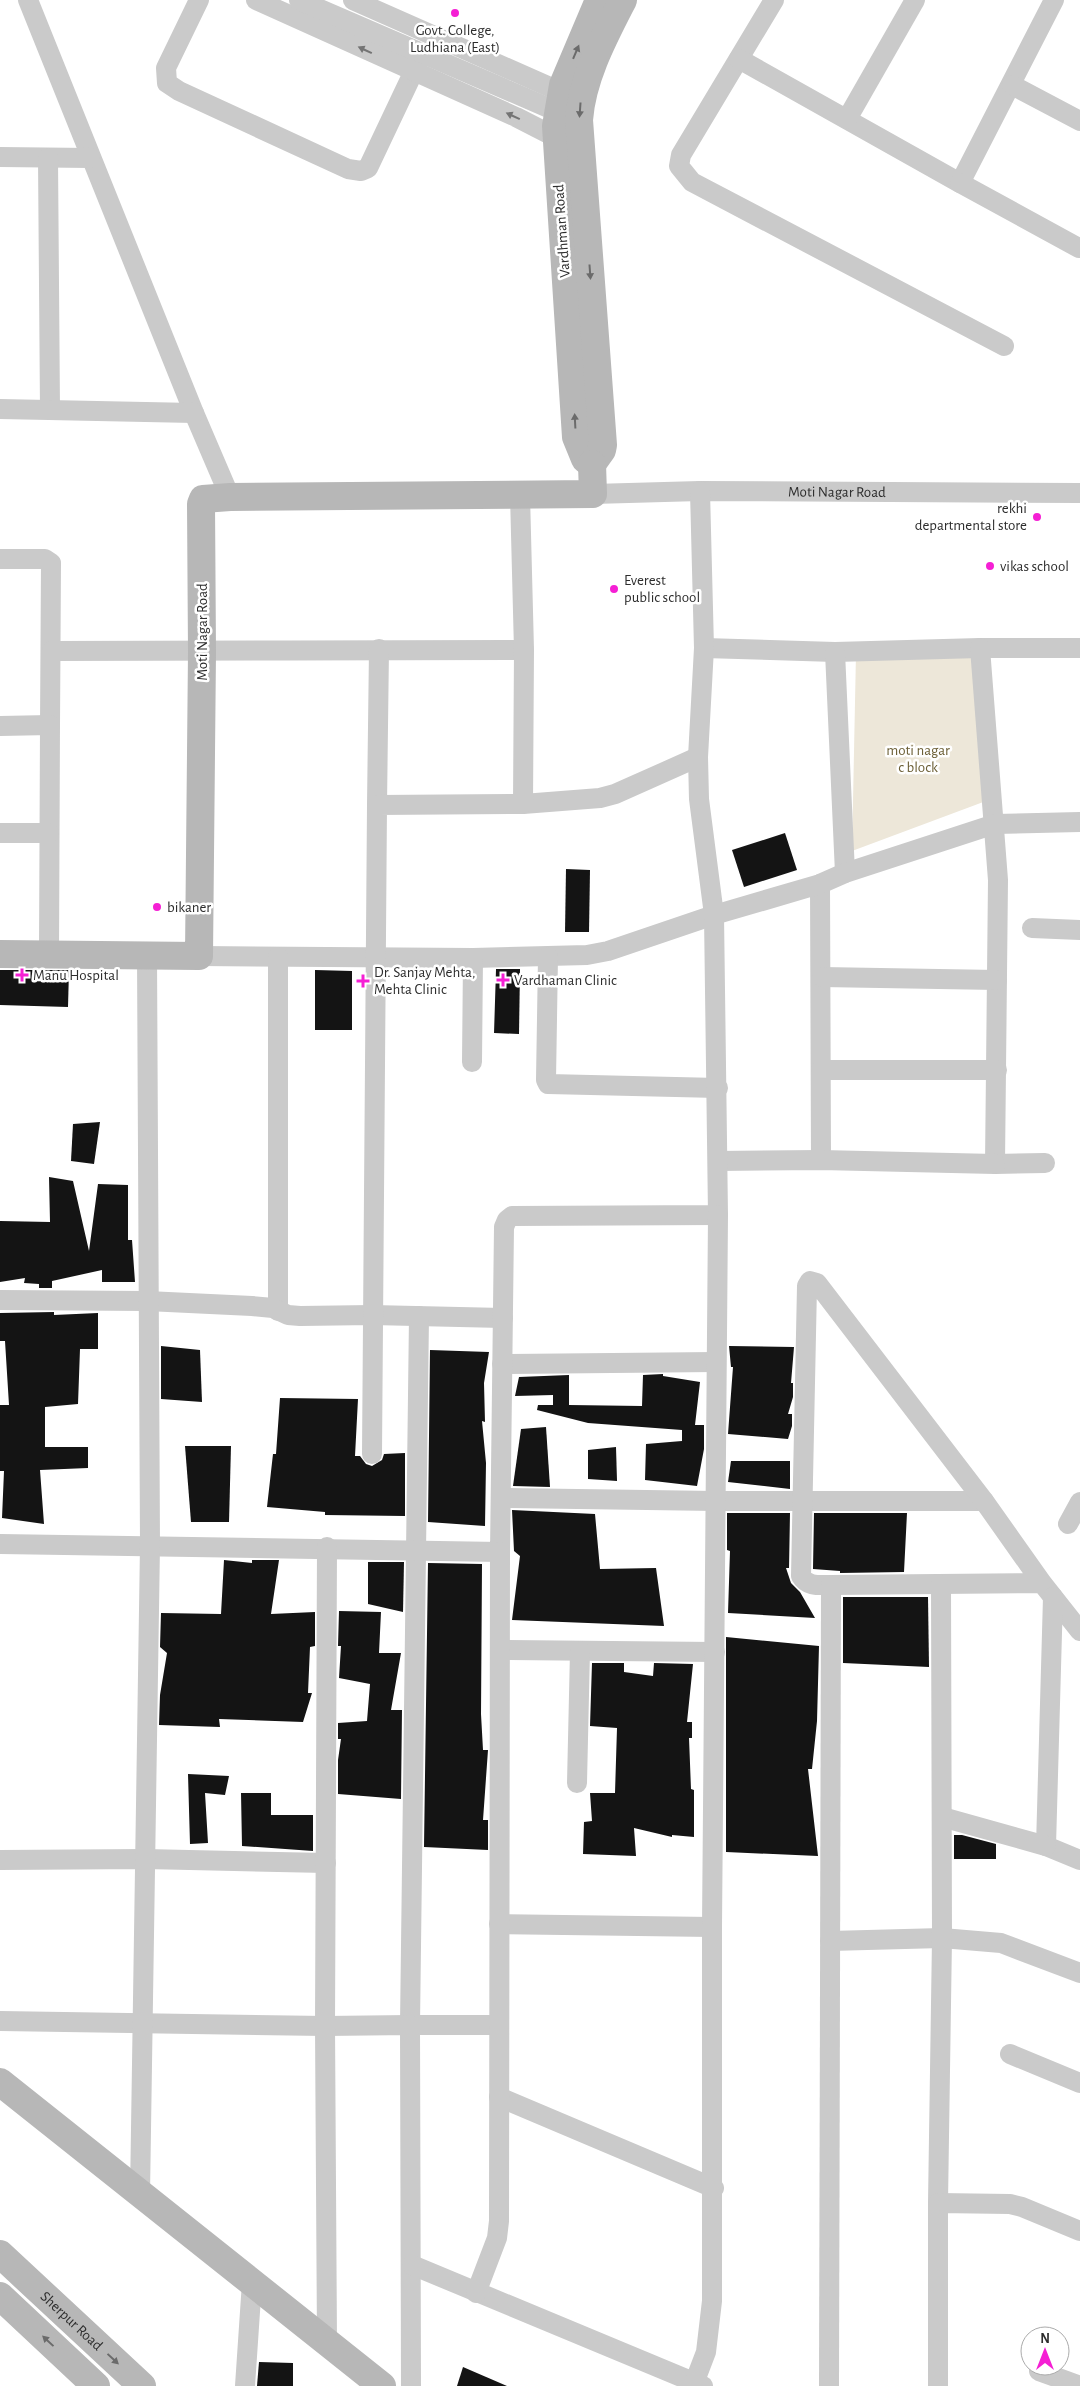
<svg xmlns="http://www.w3.org/2000/svg" width="1080" height="2386" font-family="'Alegreya Sans',sans-serif">
	<rect width="100%" height="100%" fill="#fff"/>
	<path fill="#ede7d9" d="M 972,649 L 986,801 L 852,851 L 856,653 Z"/>
	<g fill="#141414">
		<path d="M 785,833 L 797,870 L 744,887 L 732,850 Z"/>
		<path d="M 566,869 L 590,870 L 589,932 L 565,932 Z"/>
		<path d="M 496,969 L 520,969 L 519,1034 L 494,1033 Z"/>
		<path d="M 0,970 L 69,970 L 68,1007 L 0,1005 Z"/>
		<path d="M 315,970 L 352,971 L 352,1030 L 315,1030 Z"/>
		<path d="M 100,1122 L 94,1164 L 71,1161 L 73,1124 Z"/>
		<path d="M 49,1177 L 73,1181 L 89,1251 L 98,1184 L 128,1185 L 128,1240 L 132,1240 L 135,1282 L 102,1282 L 102,1270 L 52,1281 L 52,1288 L 39,1288 L 39,1284 L 24,1283 L 25,1278 L 0,1282 L 0,1221 L 50,1222 Z"/>
		<path d="M 54,1312 L 54,1315 L 98,1313 L 98,1349 L 80,1349 L 78,1404 L 45,1407 L 45,1447 L 88,1447 L 88,1468 L 40,1470 L 44,1524 L 2,1518 L 4,1471 L 0,1471 L 0,1405 L 9,1405 L 5,1341 L 0,1341 L 0,1313 Z"/>
		<path d="M 161,1346 L 200,1350 L 202,1402 L 161,1399 Z"/>
		<path d="M 729,1346 L 794,1347 L 791,1383 L 793,1383 L 793,1397 L 788,1414 L 792,1414 L 792,1426 L 788,1439 L 728,1434 L 733,1367 L 731,1367 Z"/>
		<path d="M 430,1350 L 489,1352 L 484,1383 L 485,1422 L 482,1421 L 486,1463 L 485,1526 L 428,1522 Z"/>
		<path d="M 663,1374 L 663,1376 L 700,1382 L 695,1425 L 704,1425 L 704,1449 L 697,1486 L 645,1480 L 646,1444 L 682,1441 L 682,1430 L 588,1423 L 537,1410 L 538,1405 L 553,1405 L 553,1395 L 515,1396 L 519,1377 L 569,1375 L 569,1405 L 642,1406 L 643,1375 Z"/>
		<path d="M 280,1398 L 358,1399 L 355,1456 L 360,1456 L 366,1464 L 372,1466 L 382,1460 L 384,1454 L 405,1453 L 405,1516 L 325,1515 L 325,1512 L 267,1507 L 273,1454 L 276,1454 Z"/>
		<path d="M 546,1427 L 550,1487 L 513,1486 L 521,1429 Z"/>
		<path d="M 185,1446 L 231,1446 L 229,1522 L 191,1522 Z"/>
		<path d="M 616,1447 L 617,1481 L 588,1479 L 588,1450 Z"/>
		<path d="M 731,1461 L 790,1461 L 790,1489 L 728,1482 Z"/>
		<path d="M 512,1510 L 595,1514 L 600,1569 L 656,1568 L 664,1626 L 512,1620 L 520,1556 L 514,1551 Z"/>
		<path d="M 727,1513 L 790,1513 L 789,1568 L 786,1568 L 791,1583 L 800,1592 L 815,1618 L 728,1613 L 730,1551 L 727,1550 Z"/>
		<path d="M 814,1513 L 907,1513 L 904,1572 L 840,1573 L 840,1571 L 813,1569 Z"/>
		<path d="M 224,1560 L 252,1563 L 252,1560 L 279,1560 L 271,1614 L 315,1612 L 315,1646 L 310,1647 L 308,1693 L 312,1693 L 303,1722 L 219,1719 L 220,1727 L 159,1725 L 160,1695 L 167,1653 L 160,1647 L 161,1613 L 221,1614 Z"/>
		<path d="M 368,1562 L 404,1562 L 403,1612 L 368,1604 Z"/>
		<path d="M 428,1563 L 482,1564 L 481,1714 L 483,1750 L 488,1750 L 483,1820 L 488,1820 L 488,1850 L 424,1847 Z"/>
		<path d="M 843,1597 L 928,1597 L 929,1667 L 843,1663 Z"/>
		<path d="M 339,1611 L 381,1612 L 379,1653 L 401,1653 L 391,1710 L 402,1710 L 401,1799 L 338,1794 L 338,1760 L 341,1739 L 338,1739 L 338,1723 L 367,1721 L 370,1684 L 339,1678 L 341,1646 L 338,1646 Z"/>
		<path d="M 726,1637 L 819,1646 L 817,1721 L 812,1769 L 808,1769 L 818,1856 L 726,1852 Z"/>
		<path d="M 592,1663 L 624,1663 L 624,1672 L 653,1676 L 654,1663 L 693,1664 L 687,1722 L 692,1722 L 692,1738 L 689,1738 L 691,1789 L 694,1790 L 694,1837 L 672,1835 L 672,1837 L 634,1828 L 636,1856 L 583,1854 L 584,1822 L 592,1821 L 590,1793 L 615,1793 L 617,1728 L 590,1726 Z"/>
		<path d="M 188,1774 L 229,1776 L 225,1795 L 205,1793 L 208,1843 L 190,1844 Z"/>
		<path d="M 241,1793 L 271,1793 L 271,1815 L 313,1815 L 313,1851 L 242,1846 Z"/>
		<path d="M 954,1835 L 962,1835 L 996,1844 L 996,1859 L 954,1859 Z"/>
		<path d="M 259,2362 L 293,2363 L 293,2386 L 257,2386 Z"/>
		<path d="M 463,2367 L 507,2386 L 457,2386 Z"/>
	</g>
	<g fill="none" stroke-linecap="round" stroke-linejoin="round">
		<g stroke="#cacaca" stroke-width="20">
			<path d="M 28,0 L 194,413 L 230,497"/>
			<path d="M 199,0 L 166,68 L 167,83 L 179,91 L 348,169 L 361,171 L 368,168 L 422,54"/>
			<path d="M 256,0 L 516,117 L 557,138"/>
			<path d="M 299,0 L 558,112"/>
			<path d="M 353,0 L 561,92"/>
			<path d="M 774,0 L 681,155 L 679,166 L 692,182 L 1004,346"/>
			<path d="M 739,59 L 960,183 L 1054,0"/>
			<path d="M 1012,85 L 1080,121"/>
			<path d="M 847,119 L 915,0"/>
			<path d="M 0,157 L 90,158"/>
			<path d="M 48,158 L 50,410"/>
			<path d="M 960,183 L 1079,248"/>
			<path d="M 0,409 L 194,413"/>
			<path id="s1" d="M 593,494 L 700,491 L 1080,493"/>
			<path d="M 0,559 L 45,559 L 51,563 L 50,725"/>
			<path d="M 704,648 L 835,652 L 980,648 L 1080,648"/>
			<path d="M 980,648 L 998,880 L 995,1164 L 1045,1163"/>
			<path d="M 52,651 C 209,652 367,649 524,650"/>
			<path d="M 835,652 L 845,873"/>
			<path d="M 0,726 L 50,725 L 49,954"/>
			<path d="M 523,804 L 600,798 L 615,794 L 698,757"/>
			<path d="M 377,805 L 379,649"/>
			<path d="M 0,833 L 49,833"/>
			<path d="M 820,884 L 821,1160"/>
			<path d="M 1032,928 L 1080,930"/>
			<path d="M 199,956 L 473,958 L 587,955 L 608,951 L 714,915 L 820,884 L 845,873 L 995,824 L 1080,822"/>
			<path d="M 278,957 L 278,1311"/>
			<path d="M 548,957 L 546,1080 L 548,1084 L 718,1088"/>
			<path d="M 822,977 L 997,980"/>
			<path d="M 472,1062 L 473,958"/>
			<path d="M 821,1070 L 997,1070"/>
			<path d="M 718,1161 L 821,1160 L 995,1164"/>
			<path d="M 0,1300 L 147,1301 L 252,1306 L 273,1308 L 288,1315 L 300,1316 L 372,1315 L 503,1318"/>
			<path d="M 419,1316 L 410,2025 L 499,2025"/>
			<path d="M 502,1364 L 716,1362"/>
			<path d="M 372,1454 L 377,805 L 523,804 L 524,650 L 520,495"/>
			<path d="M 501,1498 L 716,1501 L 984,1501"/>
			<path d="M 1068,1524 L 1080,1502"/>
			<path d="M 0,1544 L 500,1552 L 504,1227 L 507,1220 L 512,1216 L 718,1215 L 714,915 L 699,799 L 698,757 L 704,648 L 700,491"/>
			<path d="M 1042,1583 L 831,1585 C 820,1585 807,1587 801,1576 L 807,1286 L 810,1281 L 817,1283 L 984,1501 L 1042,1583 L 1080,1631"/>
			<path d="M 1053,1597 L 1046,1846 L 1080,1860"/>
			<path d="M 500,1650 L 715,1652"/>
			<path d="M 577,1783 L 580,1651"/>
			<path d="M 942,1817 L 1046,1846"/>
			<path d="M 0,1860 L 145,1859 L 326,1863"/>
			<path d="M 499,1924 L 712,1927"/>
			<path d="M 830,1941 L 942,1938 L 1001,1943 L 1080,1973"/>
			<path d="M 0,2021 L 325,2026 L 410,2025 L 411,2386"/>
			<path d="M 1010,2054 L 1080,2083"/>
			<path d="M 499,2097 L 714,2188"/>
			<path d="M 140,2194 L 150,1545 L 147,955"/>
			<path d="M 938,2203 L 942,1938 L 941,1585"/>
			<path d="M 412,2265 L 703,2386"/>
			<path d="M 476,2293 L 497,2238 L 499,2221 L 500,1552"/>
			<path d="M 327,2342 L 325,2026 L 327,1547"/>
			<path d="M 1039,2371 L 1080,2386"/>
			<path d="M 245,2386 L 252,2282"/>
			<path d="M 693,2386 L 706,2352 L 712,2301 L 712,1927 L 718,1215"/>
			<path d="M 829,2386 L 831,1585"/>
			<path d="M 938,2386 L 938,2203 L 1010,2204 L 1022,2207 L 1080,2231"/>
		</g>
		<g stroke="#b7b7b7" stroke-width="28">
			<path d="M 592,464 L 585,459 L 576,437 L 556,126 L 563,85 L 599,0"/>
			<path d="M 592,464 L 602,450 L 603,445 L 579,120 C 582,78 604,37 623,0"/>
			<path d="M 0,954 L 199,956 L 202,652 L 201,504 L 203,499 L 230,497 L 593,494 L 592,464"/>
			<path d="M 0,2082 L 382,2386"/>
			<path id="s2" d="M 0,2254 L 142,2386"/>
			<path d="M 0,2296 L 96,2386"/>
		</g>
	</g>
	<defs><path id="oneway-solid" d="M-6-.8H1V-3.2L6.5 0L1 3.2V.8H-6Z" transform="scale(1.25)"/></defs>
	<g fill="#747474">
		<use href="#oneway-solid" transform="translate(365 50) rotate(-155)"/>
		<use href="#oneway-solid" transform="translate(513 116) rotate(-155)"/>
	</g>
	<g fill="#6b6b6b">
		<use href="#oneway-solid" transform="translate(576 52) rotate(-67)"/>
		<use href="#oneway-solid" transform="translate(580 110) rotate(94)"/>
		<use href="#oneway-solid" transform="translate(590 272) rotate(86)"/>
		<use href="#oneway-solid" transform="translate(575 421) rotate(-93)"/>
		<use href="#oneway-solid" transform="translate(48 2341) rotate(-137)"/>
		<use href="#oneway-solid" transform="translate(113 2359) rotate(43)"/>
	</g>
	<g fill="#f51fd4" stroke="#fff" stroke-width="2">
		<circle cx="455" cy="13" r="5"/>
		<circle cx="1037" cy="517" r="5"/>
		<circle cx="990" cy="566" r="5"/>
		<circle cx="614" cy="589" r="5"/>
		<circle cx="157" cy="907" r="5"/>
		<path d="M19.5 967.5h5v5h5v5h-5v5h-5v-5h-5v-5h5z"/>
		<path d="M500.5 972.5h5v5h5v5h-5v5h-5v-5h-5v-5h5z"/>
		<path d="M360.5 973.5h5v5h5v5h-5v5h-5v-5h-5v-5h5z"/>
	</g>
	<g text-anchor="middle" dominant-baseline="central" stroke-width="5" stroke-linejoin="round" paint-order="stroke">
		<g font-size="15" fill="#2d2d2d" stroke="#fff" text-anchor="start">
			<text x="455" y="30" text-anchor="middle">Govt. College,<tspan x="455" dy="17">Ludhiana (East)</tspan></text>
			<text x="1027" y="508" text-anchor="end">rekhi<tspan x="1027" dy="17">departmental store</tspan></text>
			<text x="1000" y="566">vikas school</text>
			<text x="624" y="580">Everest<tspan x="624" dy="17">public school</tspan></text>
			<text x="167" y="907">bikaner</text>
			<text x="374" y="972">Dr. Sanjay Mehta,<tspan x="374" dy="17">Mehta Clinic</tspan></text>
			<text x="33" y="975">Manu Hospital</text>
			<text x="514" y="980">Vardhaman Clinic</text>
		</g>
		<g font-size="15" fill="#2d2d2d" stroke="#fff">
			<text transform="translate(562 231) rotate(-94)">Vardhman Road</text>
			<text stroke="none"><textPath href="#s1" startOffset="244">Moti Nagar Road</textPath></text>
			<text transform="translate(202 632) rotate(-90)">Moti Nagar Road</text>
			<text stroke="none"><textPath href="#s2" startOffset="98">Sherpur Road</textPath></text>
		</g>
		<g font-size="15" fill="#6d6037" stroke="#fff">
			<text x="918" y="750">moti nagar<tspan x="918" dy="17">c block</tspan></text>
		</g>
	</g>
	<g transform="translate(1045 2351)"><circle r="24" fill="#ffffff" stroke="#ababab"/>
	<path d="M0-4L9 19L0 12L-9 19Z" fill="#f51fd4"/>
	<text y="-8" font-size="14" font-weight="bold" text-anchor="middle" fill="#2d2d2d">N</text>
	</g>
</svg>
